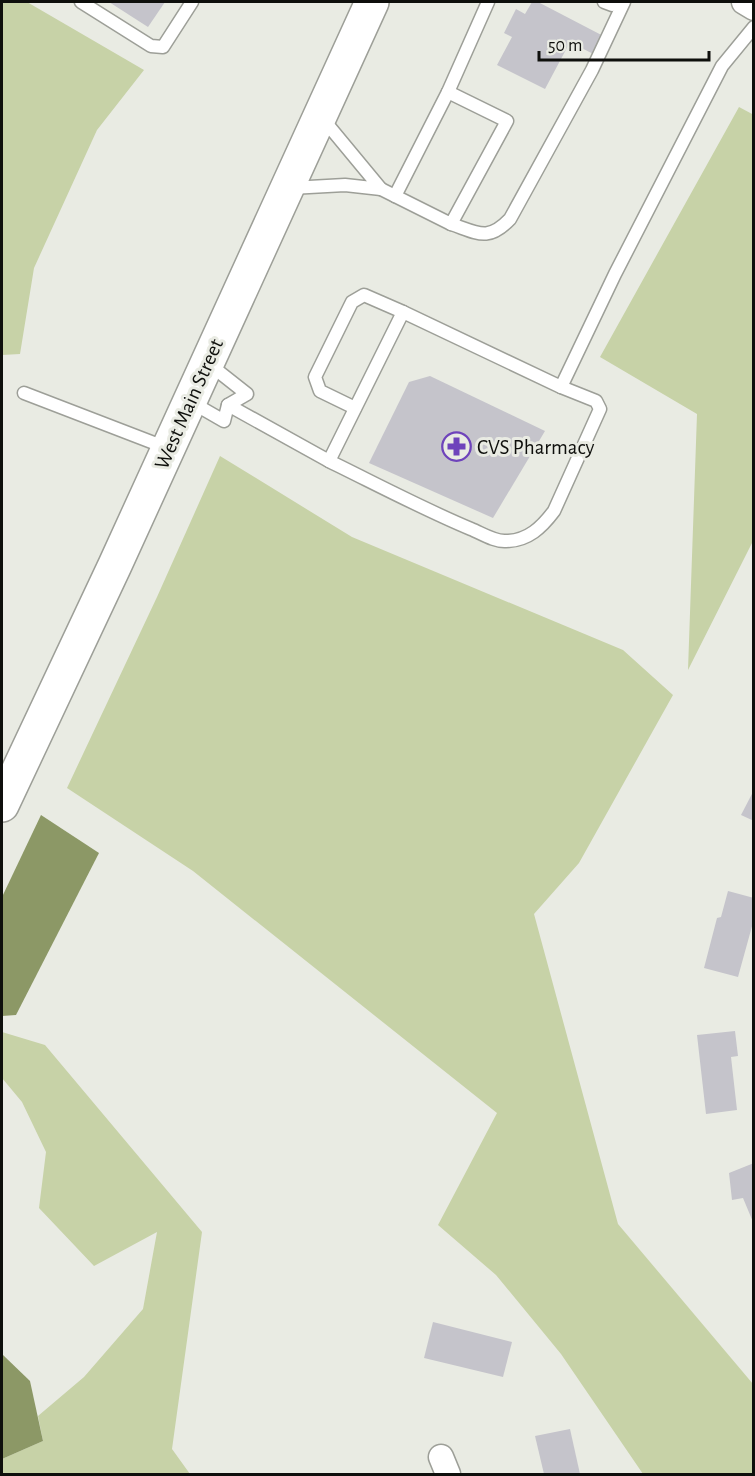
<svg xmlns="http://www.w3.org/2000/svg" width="755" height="1476" font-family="'Alegreya Sans',sans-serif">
	<rect width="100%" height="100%" fill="#e9ebe3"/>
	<g fill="#c7d2a7">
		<path d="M 2,2 L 27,2 L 144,70 L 97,130 L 34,268 L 20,354 L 2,355 Z"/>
		<path d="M 739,107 L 754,115 L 753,541 L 688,670 L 697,414 L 600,357 Z"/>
		<path d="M 220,456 L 352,537 L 623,650 L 673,695 L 579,863 L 534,914 L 618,1224 L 753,1384 L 753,1474 L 643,1474 L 561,1354 L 496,1275 L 438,1225 L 497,1113 L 193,871 L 67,788 L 157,597 Z"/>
		<path d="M 2,1032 L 45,1045 L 202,1232 L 172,1449 L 190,1474 L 2,1474 L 2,1459 L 43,1441 L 38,1416 L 84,1377 L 143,1309 L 157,1232 L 94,1266 L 39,1208 L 46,1152 L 22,1102 L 2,1078 Z"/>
	</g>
	<g fill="#8c9866">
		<path d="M 41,815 L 99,853 L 16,1015 L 2,1016 L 2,897 Z"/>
		<path d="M 3,1355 L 30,1381 L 43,1441 L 2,1459 L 2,1357 Z"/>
	</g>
	<g fill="#c5c4cb">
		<path d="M 109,2 L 165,2 L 148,27 Z"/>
		<path d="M 532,2 L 538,2 L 611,40 L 601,58 L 570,42 L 545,89 L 497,65 L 512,37 L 504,33 L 516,9 L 525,14 Z"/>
		<path d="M 430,376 L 545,431 L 493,518 L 369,463 L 409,382 Z"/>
		<path d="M 754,790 L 754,821 L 741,815 Z"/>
		<path d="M 728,891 L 754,898 L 754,919 L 738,977 L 704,968 L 717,918 L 721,917 Z"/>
		<path d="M 735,1031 L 738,1056 L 731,1057 L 737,1110 L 706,1114 L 697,1035 Z"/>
		<path d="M 754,1163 L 754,1222 L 753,1222 L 743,1198 L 732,1200 L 729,1173 Z"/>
		<path d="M 433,1322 L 512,1342 L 503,1377 L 424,1358 Z"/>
		<path d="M 570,1429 L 580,1474 L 544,1474 L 535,1436 Z"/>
	</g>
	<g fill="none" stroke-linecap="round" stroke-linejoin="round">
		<defs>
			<g id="lane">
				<path d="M 81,2 L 151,46 L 163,47 L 192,2"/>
				<path d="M 604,2 L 612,5 L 618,2"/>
				<path d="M 291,188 L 345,185 L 381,189 L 323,119"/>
				<path d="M 381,189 L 451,224 L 507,121 L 448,92"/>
				<path d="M 395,196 L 448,92 L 488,2"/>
				<path d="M 451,224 C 478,233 488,242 510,219 L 592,70 L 624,2"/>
				<path d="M 24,393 L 167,448"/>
				<path d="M 191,402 L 224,421 L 228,405 L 247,394 L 209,364"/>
				<path d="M 228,405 L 329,461 L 403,312 L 561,387 L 615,274 L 722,66 L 754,27"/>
				<path d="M 355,408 L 320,391 L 315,377 L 352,302 L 364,295 L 403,312"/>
				<path d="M 329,461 C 376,484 423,509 471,529 C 481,533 495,542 506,541 C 528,541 542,527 554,511 L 600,409 L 596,401 L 561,387"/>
			</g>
			<g id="street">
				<path d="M 744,2 L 754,8"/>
				<path d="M 441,1457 L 448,1474"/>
			</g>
			<path id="primary" d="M 2,805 L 115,565 L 372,2"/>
		</defs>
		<use href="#lane" stroke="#9d9f98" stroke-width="15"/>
		<use href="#street" stroke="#9d9f98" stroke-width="27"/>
		<use href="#primary" stroke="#9d9f98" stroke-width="36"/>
		<use href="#lane" stroke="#fff" stroke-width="12"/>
		<use href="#street" stroke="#fff" stroke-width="24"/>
		<use href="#primary" stroke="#fff" stroke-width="33"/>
	</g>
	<defs>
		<symbol id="pharmacy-ring" viewBox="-11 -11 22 22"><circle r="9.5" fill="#e9ebe3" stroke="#6e43bb" stroke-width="1.5"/><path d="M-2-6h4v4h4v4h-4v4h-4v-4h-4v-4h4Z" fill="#6e43bb"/></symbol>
	</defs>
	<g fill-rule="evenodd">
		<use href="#pharmacy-ring" x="440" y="430" width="33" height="33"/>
	</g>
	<g text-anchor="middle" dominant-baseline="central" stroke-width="6" stroke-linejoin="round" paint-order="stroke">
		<g font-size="21" fill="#0e0f0c" stroke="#e9ebe3">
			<text transform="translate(189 404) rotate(-66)">West Main Street</text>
		</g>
		<g font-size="21" fill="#0e0f0c" stroke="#e9ebe3" text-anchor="start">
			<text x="477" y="447">CVS Pharmacy</text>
		</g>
	</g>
	<rect width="755" height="1476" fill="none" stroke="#0e0f0c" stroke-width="6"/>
	<path d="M539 51v9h170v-9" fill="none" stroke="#0e0f0c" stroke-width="3"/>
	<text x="548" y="51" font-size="18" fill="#0e0f0c" stroke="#e9ebe3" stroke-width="4.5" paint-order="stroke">50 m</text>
</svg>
